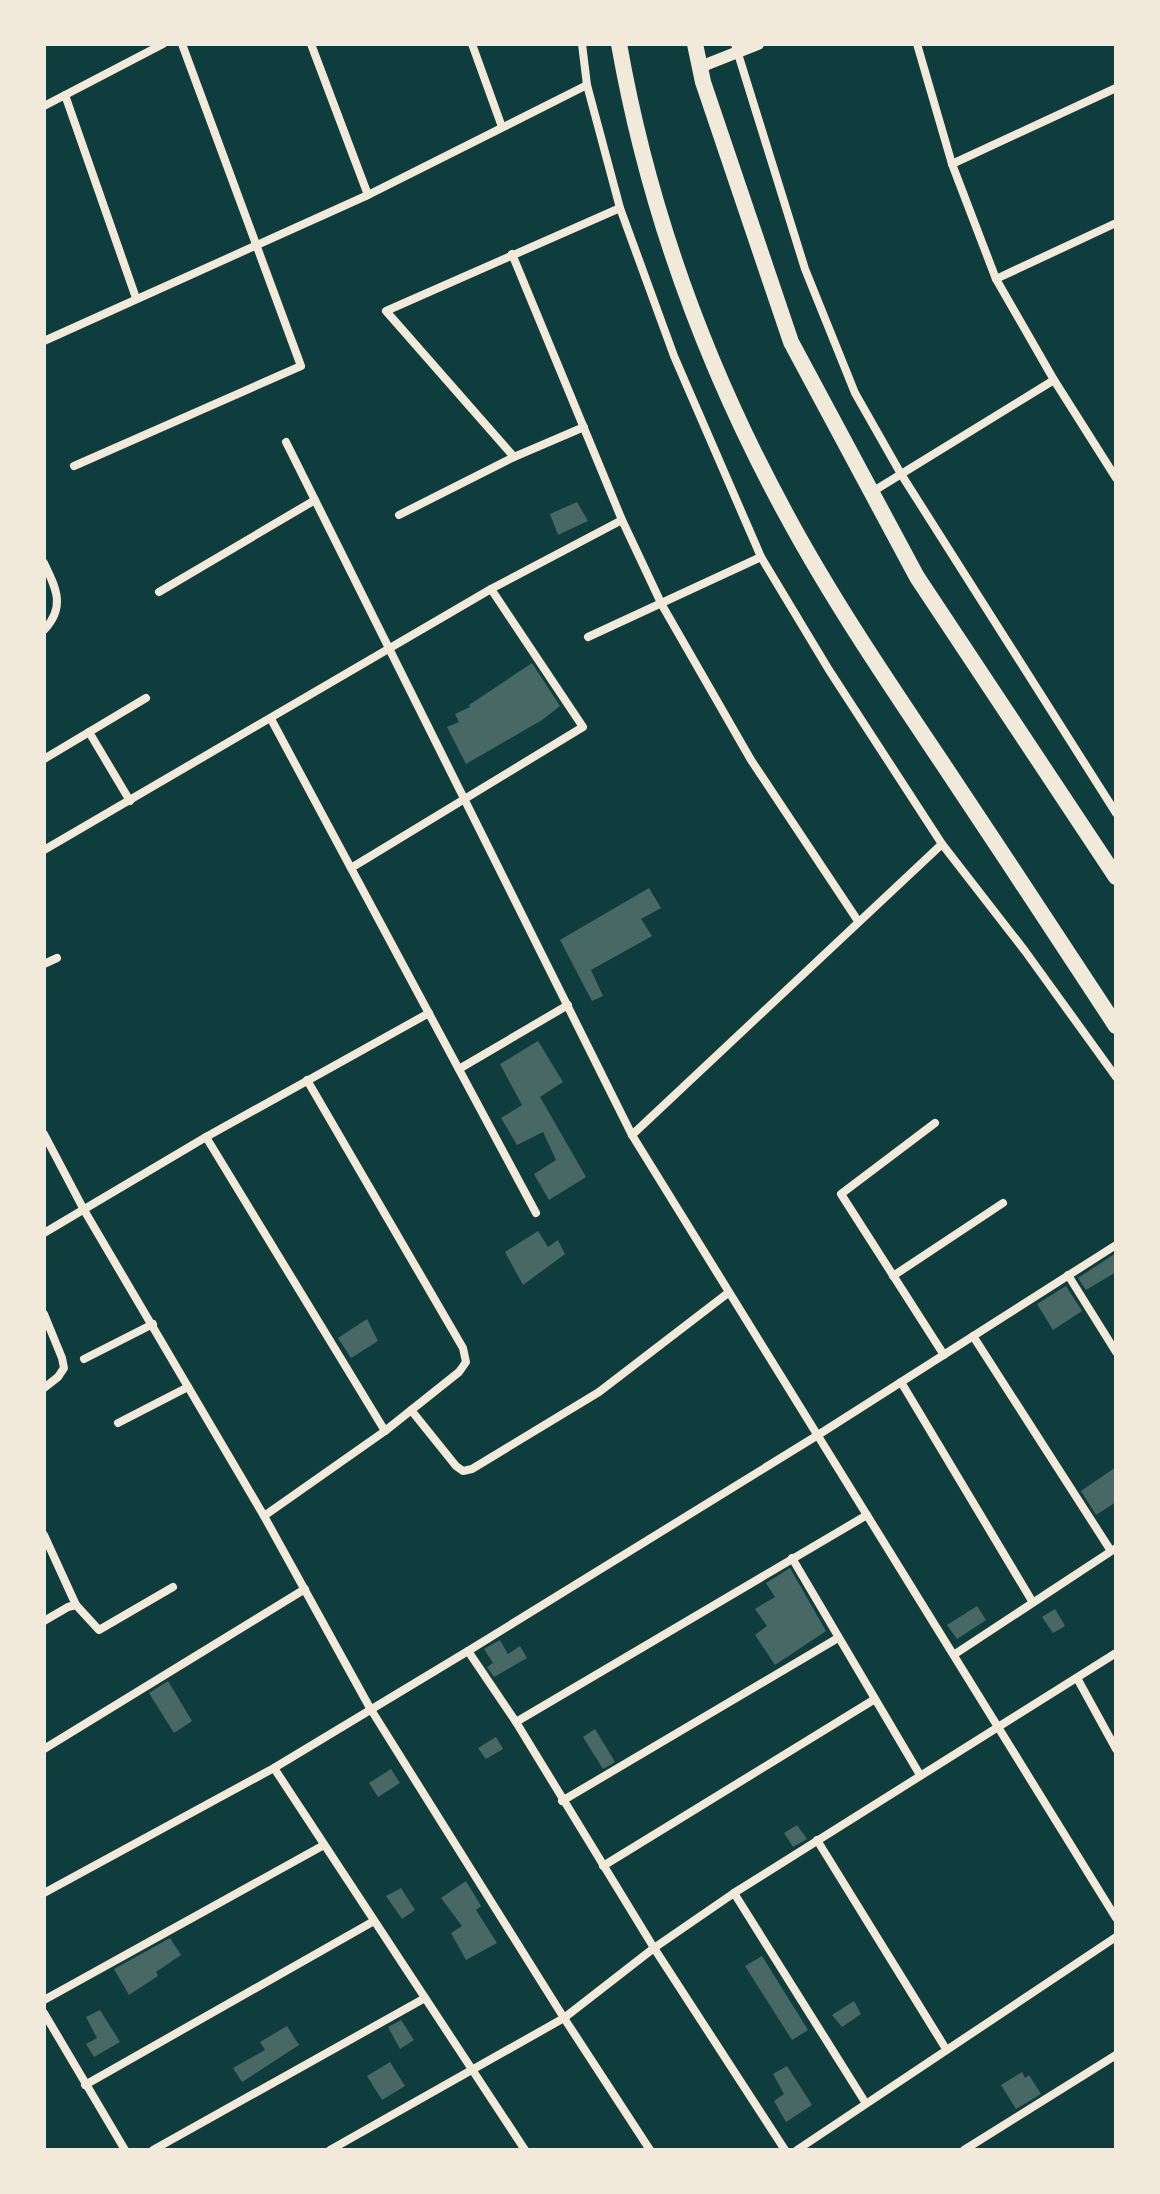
<svg xmlns="http://www.w3.org/2000/svg" width="1160" height="2194" font-family="'Work Sans',sans-serif">
	<rect width="100%" height="100%" fill="#0f3d3e"/>
	<g fill="#486865">
		<path d="M 577,502 L 588,521 L 558,535 L 550,514 Z"/>
		<path d="M 532,663 L 560,706 L 542,720 L 466,764 L 447,727 L 459,722 L 455,714 L 470,707 L 469,705 Z"/>
		<path d="M 649,888 L 661,908 L 641,919 L 652,936 L 591,970 L 603,996 L 592,1001 L 560,940 Z"/>
		<path d="M 538,1041 L 563,1082 L 540,1097 L 586,1177 L 549,1200 L 534,1174 L 556,1160 L 543,1132 L 517,1145 L 501,1118 L 522,1105 L 500,1064 Z"/>
		<path d="M 538,1231 L 548,1247 L 558,1240 L 565,1254 L 523,1285 L 505,1252 Z"/>
		<path d="M 1116,1253 L 1116,1272 L 1086,1290 L 1078,1278 Z"/>
		<path d="M 1066,1286 L 1082,1311 L 1053,1330 L 1037,1304 Z"/>
		<path d="M 367,1319 L 378,1341 L 351,1358 L 338,1338 Z"/>
		<path d="M 1116,1467 L 1116,1502 L 1096,1515 L 1081,1491 Z"/>
		<path d="M 790,1568 L 826,1631 L 775,1665 L 755,1635 L 767,1626 L 755,1609 L 775,1597 L 766,1583 Z"/>
		<path d="M 977,1606 L 986,1620 L 957,1639 L 947,1625 Z"/>
		<path d="M 1055,1609 L 1065,1626 L 1053,1633 L 1042,1617 Z"/>
		<path d="M 500,1640 L 508,1654 L 520,1646 L 527,1658 L 494,1677 L 487,1667 L 493,1663 L 484,1649 Z"/>
		<path d="M 168,1681 L 192,1721 L 174,1733 L 149,1693 Z"/>
		<path d="M 595,1729 L 615,1762 L 603,1769 L 583,1737 Z"/>
		<path d="M 496,1737 L 503,1749 L 486,1759 L 478,1748 Z"/>
		<path d="M 391,1769 L 400,1783 L 378,1797 L 369,1783 Z"/>
		<path d="M 797,1825 L 807,1839 L 793,1847 L 784,1833 Z"/>
		<path d="M 466,1881 L 481,1906 L 476,1910 L 497,1943 L 466,1960 L 451,1933 L 462,1926 L 441,1898 Z"/>
		<path d="M 401,1888 L 415,1910 L 402,1919 L 386,1896 Z"/>
		<path d="M 170,1938 L 181,1955 L 156,1972 L 158,1976 L 129,1995 L 114,1969 Z"/>
		<path d="M 762,1956 L 808,2030 L 792,2040 L 745,1966 Z"/>
		<path d="M 854,2001 L 861,2014 L 842,2027 L 832,2015 Z"/>
		<path d="M 100,2010 L 120,2042 L 94,2057 L 86,2044 L 97,2038 L 86,2017 Z"/>
		<path d="M 401,2020 L 414,2040 L 400,2049 L 388,2027 Z"/>
		<path d="M 287,2026 L 299,2045 L 242,2082 L 233,2068 L 265,2050 L 260,2042 Z"/>
		<path d="M 390,2062 L 405,2086 L 382,2100 L 367,2076 Z"/>
		<path d="M 787,2066 L 812,2105 L 786,2122 L 774,2101 L 784,2094 L 773,2074 Z"/>
		<path d="M 1022,2072 L 1025,2078 L 1029,2075 L 1041,2094 L 1016,2109 L 1001,2085 Z"/>
	</g>
	<g fill="none" stroke-linecap="round" stroke-linejoin="round">
		<g stroke="#f1e9da" stroke-width="8">
			<path d="M 311,44 L 368,195"/>
			<path d="M 472,44 L 502,127"/>
			<path d="M 582,44 L 587,85 L 620,208 L 674,356 L 761,557 L 829,670 L 942,844 L 1025,951 L 1116,1077"/>
			<path d="M 735,44 L 805,269 L 855,393 L 901,474 L 1116,813"/>
			<path d="M 917,44 L 952,164 L 996,279 L 1054,380 L 1116,478"/>
			<path d="M 65,95 L 136,298"/>
			<path d="M 44,106 L 163,44"/>
			<path d="M 952,164 L 1116,88"/>
			<path d="M 512,254 L 622,520 L 662,605 L 751,760 L 858,921"/>
			<path d="M 996,279 L 1116,223"/>
			<path d="M 44,341 L 368,195 L 587,85"/>
			<path d="M 286,442 L 632,1135 L 1116,1918"/>
			<path d="M 514,457 L 386,311 L 620,208"/>
			<path d="M 74,466 L 301,366 L 182,44"/>
			<path d="M 872,492 L 1054,380"/>
			<path d="M 399,515 L 514,457 L 584,427"/>
			<path d="M 44,563 C 56,588 66,607 44,630"/>
			<path d="M 159,592 L 315,500"/>
			<path d="M 588,637 L 761,557"/>
			<path d="M 271,719 L 536,1213"/>
			<path d="M 89,732 L 130,801"/>
			<path d="M 44,759 L 146,698"/>
			<path d="M 44,850 L 491,589 L 622,520"/>
			<path d="M 351,868 L 583,727 L 491,589"/>
			<path d="M 44,964 L 57,958"/>
			<path d="M 459,1069 L 568,1005"/>
			<path d="M 935,1123 L 841,1194 L 944,1355"/>
			<path d="M 44,1134 L 84,1210 L 264,1516 L 370,1708 L 564,2018 L 650,2150"/>
			<path d="M 632,1135 L 942,844"/>
			<path d="M 206,1137 L 385,1431"/>
			<path d="M 44,1233 L 206,1137 L 429,1013"/>
			<path d="M 1068,1275 L 1116,1352"/>
			<path d="M 893,1276 L 1003,1203"/>
			<path d="M 44,1314 L 62,1358 L 64,1368 L 58,1377 L 44,1388"/>
			<path d="M 973,1336 L 1111,1551"/>
			<path d="M 84,1359 L 153,1324"/>
			<path d="M 901,1382 L 1032,1601"/>
			<path d="M 411,1410 L 456,1466 L 463,1471 L 472,1469 L 599,1392 L 728,1293"/>
			<path d="M 118,1423 L 188,1387"/>
			<path d="M 264,1516 L 385,1431 L 459,1372 L 466,1362 L 463,1348 L 307,1080"/>
			<path d="M 44,1535 L 76,1605"/>
			<path d="M 792,1558 L 920,1775"/>
			<path d="M 44,1621 L 68,1607 L 76,1605 L 99,1630 L 173,1587"/>
			<path d="M 468,1651 L 516,1722 L 654,1948 L 785,2150"/>
			<path d="M 955,1654 L 1116,1548"/>
			<path d="M 1077,1678 L 1116,1749"/>
			<path d="M 516,1722 L 867,1515"/>
			<path d="M 44,1749 L 305,1589"/>
			<path d="M 274,1768 L 525,2150"/>
			<path d="M 562,1801 L 838,1638"/>
			<path d="M 817,1840 L 946,2049"/>
			<path d="M 603,1866 L 875,1699"/>
			<path d="M 44,1893 L 274,1768 L 468,1651 L 818,1435 L 1116,1245"/>
			<path d="M 734,1893 L 865,2102"/>
			<path d="M 44,2000 L 324,1845"/>
			<path d="M 44,2013 L 125,2150"/>
			<path d="M 85,2085 L 374,1921"/>
			<path d="M 153,2150 L 425,1998"/>
			<path d="M 330,2150 L 564,2018 L 654,1948 L 734,1893 L 1116,1653"/>
			<path d="M 797,2150 L 1116,1937"/>
			<path d="M 964,2150 L 1116,2055"/>
		</g>
		<path stroke="#f1e9da" stroke-width="12" d="M 700,67 L 758,44"/>
		<g stroke="#f1e9da" stroke-width="16">
			<path d="M 619,44 C 648,208 706,367 786,514 C 833,601 888,682 943,764 C 1001,851 1059,939 1116,1026"/>
			<path d="M 695,44 L 703,82 L 791,342 L 917,577 L 1116,877"/>
		</g>
	</g>
	<rect width="1160" height="2194" fill="none" stroke="#f1e9da" stroke-width="92"/>
</svg>
